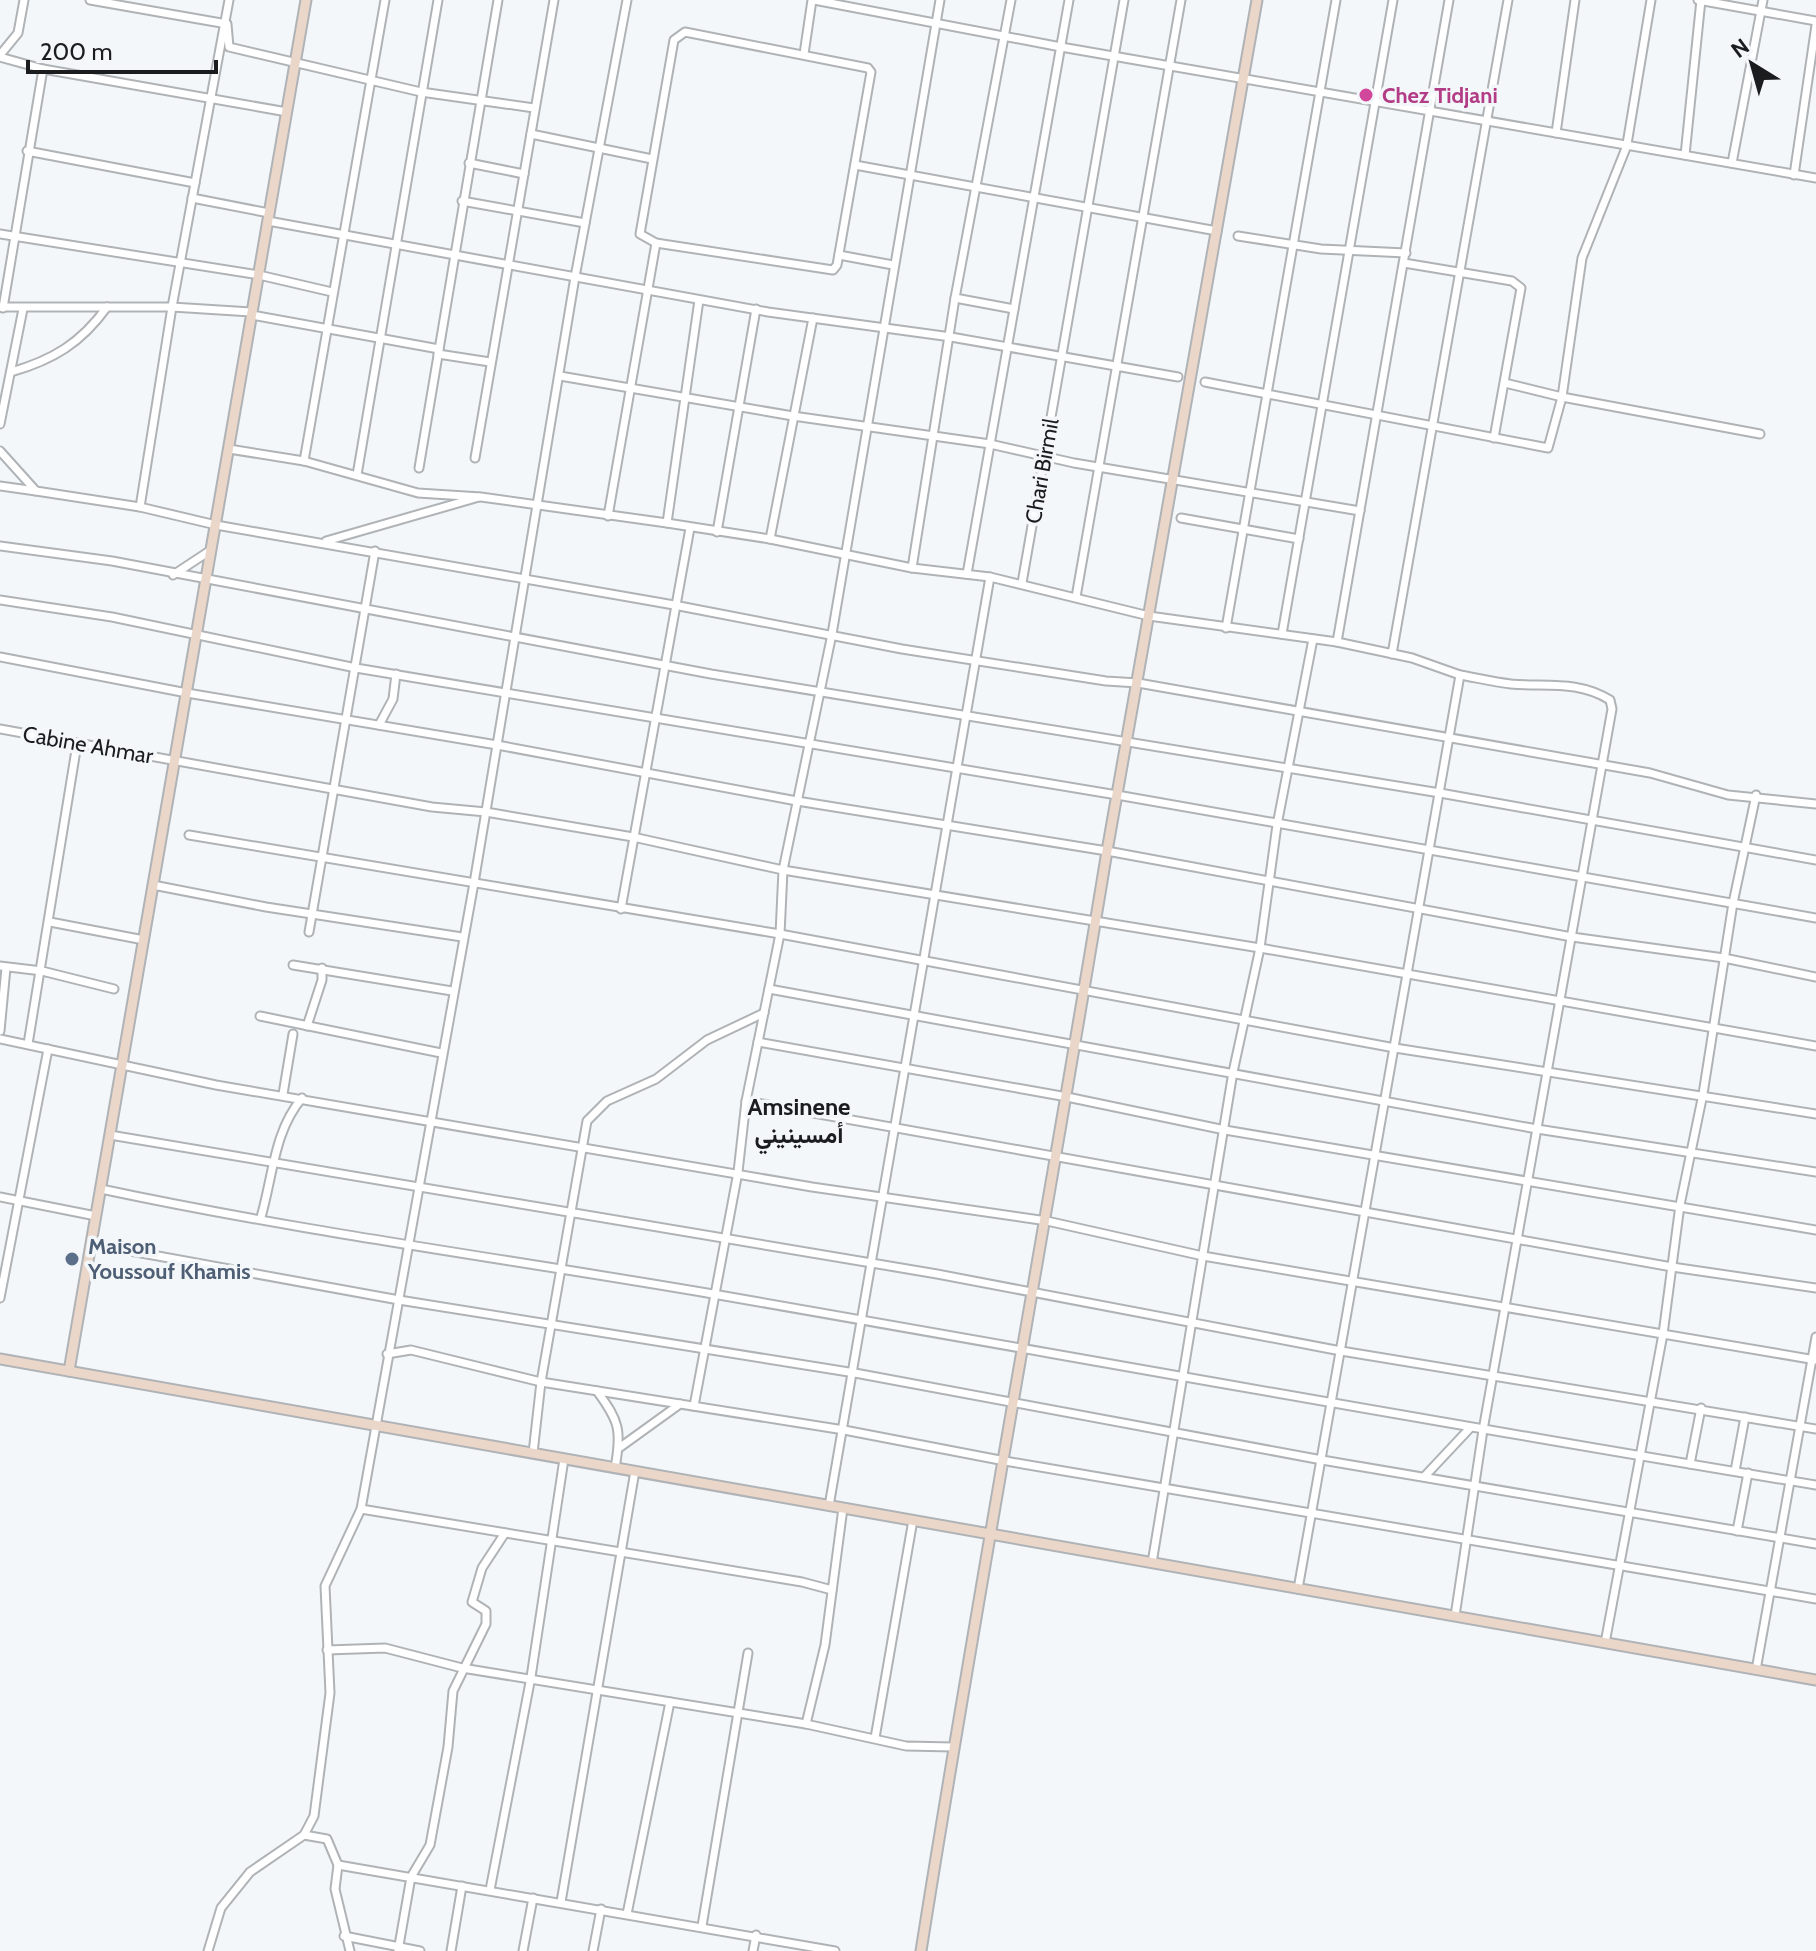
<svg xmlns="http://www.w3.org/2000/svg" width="1816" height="1951" font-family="Cabin,Vazirmatn,sans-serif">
	<rect width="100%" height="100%" fill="#f4f7fa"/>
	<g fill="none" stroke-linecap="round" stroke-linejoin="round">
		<defs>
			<g id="street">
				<path d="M 90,0 L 227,24 L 229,47 L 421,92 L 534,108"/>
				<path d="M 229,0 L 172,307 L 140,507 L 216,525 L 674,605 L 902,649 L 1106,681 L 1138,683 L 1650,773 L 1728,795 L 1816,804"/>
				<path d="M 814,0 L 1061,47 L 1816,178"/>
				<path d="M 940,0 L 832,634 L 783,870 L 1260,948 L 1816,1046"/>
				<path d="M 1698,0 L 1816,21"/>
				<path d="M 685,32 L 868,68 L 871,72 L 837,265 L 833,270 L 656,243 L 640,234 L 674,40 Z"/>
				<path d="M 804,54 L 812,0"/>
				<path d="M 0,55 L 18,33 L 24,0"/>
				<path d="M 0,57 L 43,69 L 287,112"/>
				<path d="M 1556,133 L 1575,0"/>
				<path d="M 531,134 L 652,159"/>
				<path d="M 1627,144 L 1651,0"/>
				<path d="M 1626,148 L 1582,258 L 1562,397 L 1760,434"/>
				<path d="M 27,151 L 195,183"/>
				<path d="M 1685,155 L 1701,0"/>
				<path d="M 469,163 L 524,174"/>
				<path d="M 1732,163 L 1763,0"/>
				<path d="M 855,165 L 1217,231"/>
				<path d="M 1794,175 L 1816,25"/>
				<path d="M 192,198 L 269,213"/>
				<path d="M 462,201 L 585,223"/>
				<path d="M 268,221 L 768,312 L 951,337 L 1178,377"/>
				<path d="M 0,234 L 259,275 L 332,292"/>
				<path d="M 1238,236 L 1321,249 L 1406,253"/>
				<path d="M 839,255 L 893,265"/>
				<path d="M 1404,263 L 1512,281 L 1521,288 L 1494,438"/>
				<path d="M 955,298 L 1014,309"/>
				<path d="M 0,307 L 172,307 L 251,312"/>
				<path d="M 3,308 L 43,69"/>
				<path d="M 252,315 L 439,349"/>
				<path d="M 438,354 L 490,362"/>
				<path d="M 11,372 C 53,360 81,343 107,307"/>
				<path d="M 560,376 L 793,416 L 990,444 L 1074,463 L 1360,511"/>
				<path d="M 1205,382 L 1548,448 L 1562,397 L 1505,383"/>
				<path d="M 0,424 L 23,309"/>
				<path d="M 229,449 L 304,461 L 418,493 L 481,497 L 667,523 L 770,539 L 912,568 L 990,577 L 1149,616 L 1337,642 L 1412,658 L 1460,675 L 1298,1589"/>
				<path d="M 0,451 L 36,491 L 140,507"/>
				<path d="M 475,458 L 554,0"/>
				<path d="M 304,461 L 385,0"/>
				<path d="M 419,468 L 498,0"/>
				<path d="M 357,475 L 438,0"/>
				<path d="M 0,486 L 36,491"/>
				<path d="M 608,516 L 656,243"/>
				<path d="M 1181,518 L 1299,539"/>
				<path d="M 667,523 L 699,300"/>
				<path d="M 717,532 L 756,309"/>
				<path d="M 770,539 L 813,318"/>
				<path d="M 326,541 L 479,497"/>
				<path d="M 0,546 L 112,561 L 711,674 L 1440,793 L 1816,860"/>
				<path d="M 912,568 L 955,298 L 1011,0"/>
				<path d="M 967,574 L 1069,0"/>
				<path d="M 173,575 L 211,550"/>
				<path d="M 1022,583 L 1124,0"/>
				<path d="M 1076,597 L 1181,0"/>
				<path d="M 0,600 L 112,617 L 356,668 L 1117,795 L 1816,918"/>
				<path d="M 1226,628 L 1336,0"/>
				<path d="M 1282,634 L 1393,0"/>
				<path d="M 1337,642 L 1449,0"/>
				<path d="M 1392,654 L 1508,0"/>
				<path d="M 0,657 L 187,693 L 497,745 L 797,801 L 1107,851 L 1572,937 L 1724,958 L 1816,977"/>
				<path d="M 379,725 L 393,699 L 396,674"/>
				<path d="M 0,729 L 432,807 L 486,812 L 633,837 L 783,870 L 780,934 L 746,1101 L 738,1172 L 694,1406"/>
				<path d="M 189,835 L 780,934 L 1395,1048 L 1816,1114"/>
				<path d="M 153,885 L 266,907 L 462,937"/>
				<path d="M 621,909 L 690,528"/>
				<path d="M 50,922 L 144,940"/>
				<path d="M 309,932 L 375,551"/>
				<path d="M 293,965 L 452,991"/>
				<path d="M 0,966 L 42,971 L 114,989"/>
				<path d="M 769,989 L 1537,1129 L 1816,1172"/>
				<path d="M 260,1016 L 441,1053"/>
				<path d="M 307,1026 L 322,980 L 322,968"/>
				<path d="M 0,1031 L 6,968"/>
				<path d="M 0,1039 L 216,1085 L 812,1187 L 1047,1221 L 1203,1256 L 1816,1360"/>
				<path d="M 758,1042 L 1067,1097 L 1225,1130 L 1816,1230"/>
				<path d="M 28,1044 L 77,744"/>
				<path d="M 283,1094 L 293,1034"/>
				<path d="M 746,1101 L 1672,1267 L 1816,1288"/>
				<path d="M 110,1135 L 937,1274 L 1341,1351 L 1816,1429"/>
				<path d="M 101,1189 C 303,1232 509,1259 713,1294 C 1081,1358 1448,1425 1816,1485"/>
				<path d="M 0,1197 L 96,1216"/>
				<path d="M 261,1217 C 273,1176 274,1131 302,1098"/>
				<path d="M 92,1244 L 399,1300 L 855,1373 L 1322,1460 L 1816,1544"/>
				<path d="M 0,1298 L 48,1049"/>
				<path d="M 387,1354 L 411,1350 L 541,1382 L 844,1430 L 1005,1461 L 1816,1599"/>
				<path d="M 597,1391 C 619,1421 622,1430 615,1468"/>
				<path d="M 619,1448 L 680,1404"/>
				<path d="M 533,1453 L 541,1382 L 587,1121 L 607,1101 L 656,1079 L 707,1040 L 764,1013"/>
				<path d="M 1690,1464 L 1701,1408"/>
				<path d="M 1735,1471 L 1745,1417"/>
				<path d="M 1424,1477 L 1470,1428"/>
				<path d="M 829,1506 L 990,577"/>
				<path d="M 361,1509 L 802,1582 L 832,1590"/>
				<path d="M 1737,1531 L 1748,1473"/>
				<path d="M 1152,1563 L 1233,1072 L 1260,948 L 1277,825 L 1313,639"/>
				<path d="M 1455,1616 L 1483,1430 L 1612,709 L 1610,700 C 1578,680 1546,687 1511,684 C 1494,682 1477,678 1460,675"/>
				<path d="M 1605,1643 L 1663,1334 L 1680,1205 L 1703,1094 L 1733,903 L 1756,795"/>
				<path d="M 327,1650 L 385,1648 L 462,1668 L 806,1724 L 906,1746 L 953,1747"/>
				<path d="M 1756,1670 L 1816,1337"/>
				<path d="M 806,1724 L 825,1645 L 843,1508"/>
				<path d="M 875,1738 L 913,1520"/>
				<path d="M 304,1835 L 327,1839 L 338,1865 L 335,1889 L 350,1951"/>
				<path d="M 338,1865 L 835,1951"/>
				<path d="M 490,1890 L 531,1677 L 564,1459"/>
				<path d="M 561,1902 L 635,1471"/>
				<path d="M 627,1914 L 670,1702"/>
				<path d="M 702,1926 L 748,1653"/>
				<path d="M 344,1936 L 420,1951"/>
				<path d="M 208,1951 L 221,1908 L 250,1872 L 304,1835 L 314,1816 L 330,1693 L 325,1586 L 361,1509 L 474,883 L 575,277 L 627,0"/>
				<path d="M 398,1951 L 411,1877 L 430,1845 L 448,1747 L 453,1691 L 486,1624 L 486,1611 L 472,1602 L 482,1568 L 505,1533"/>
				<path d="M 451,1951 L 462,1886"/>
				<path d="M 523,1951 L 533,1898"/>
				<path d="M 593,1951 L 601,1909"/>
				<path d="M 753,1951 L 756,1935"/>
			</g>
			<g id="secondary">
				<path d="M 0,1359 L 1816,1680"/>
				<path d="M 69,1371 L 306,0"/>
				<path d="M 921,1951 C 979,1584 1047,1218 1107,851 L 1257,0"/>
			</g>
		</defs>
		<use href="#street" stroke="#b0b3b6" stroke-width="11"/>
		<use href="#secondary" stroke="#b0b3b6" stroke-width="13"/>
		<use href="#street" stroke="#fff" stroke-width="7"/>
		<use href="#secondary" stroke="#ebd7ca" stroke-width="9"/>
	</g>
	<circle fill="#d1479c" stroke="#f4f7fa" stroke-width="3" cx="1366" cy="95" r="8"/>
	<circle fill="#5c6f8a" stroke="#f4f7fa" stroke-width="3" cx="72" cy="1259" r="8"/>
	<g text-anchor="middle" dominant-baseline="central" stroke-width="7" stroke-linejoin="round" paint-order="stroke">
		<g font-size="22" font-weight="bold" fill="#b23c85" stroke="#f4f7fa" text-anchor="start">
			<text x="1382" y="95">Chez Tidjani</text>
		</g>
		<g font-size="22" fill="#1b1c1d" stroke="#f4f7fa">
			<text transform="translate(1042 471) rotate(-80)">Chari Birmil</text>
			<text transform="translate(88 745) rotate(10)">Cabine Ahmar</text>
		</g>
		<g font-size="22" font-weight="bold" fill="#4e5e75" stroke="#f4f7fa" text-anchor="start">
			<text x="88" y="1246">Maison<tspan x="88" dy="25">Youssouf Khamis</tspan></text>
		</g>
		<g font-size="24" font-weight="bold" fill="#1b1c1d" stroke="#f4f7fa">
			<text x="799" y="1106">Amsinene<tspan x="799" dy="28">أمسينيني</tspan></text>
		</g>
	</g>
	<g transform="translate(1752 64) rotate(323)" stroke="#f4f7fa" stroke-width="6" paint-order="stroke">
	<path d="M0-6L14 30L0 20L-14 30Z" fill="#1b1c1d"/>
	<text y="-12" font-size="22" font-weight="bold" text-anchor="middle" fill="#1b1c1d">N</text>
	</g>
	<path d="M28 60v12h188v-12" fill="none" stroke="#1b1c1d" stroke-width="4"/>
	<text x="40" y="60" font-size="24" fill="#1b1c1d" stroke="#f4f7fa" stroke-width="6" paint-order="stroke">200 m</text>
</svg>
